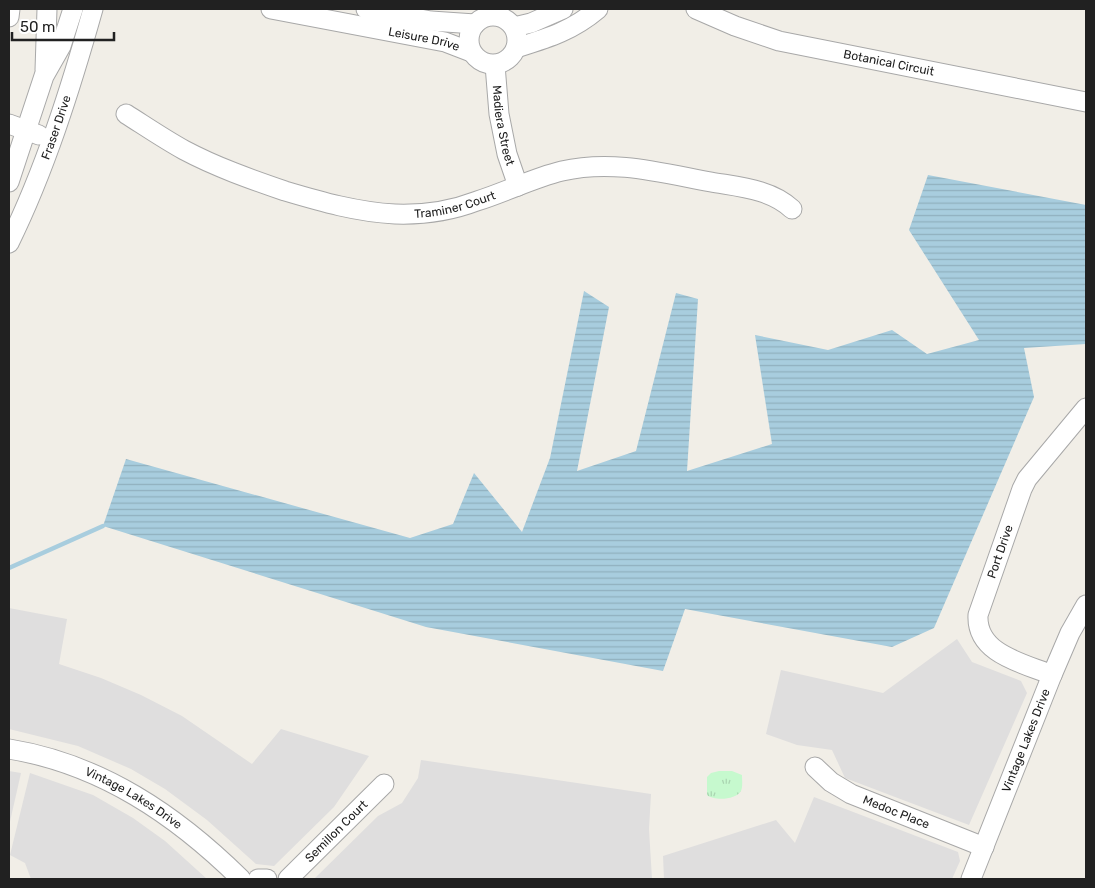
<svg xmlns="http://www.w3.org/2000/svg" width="1095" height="888" font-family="Rubik,sans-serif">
	<defs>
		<pattern id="park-tufts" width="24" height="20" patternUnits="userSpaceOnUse" patternTransform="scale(1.25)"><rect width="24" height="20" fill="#c6f9ce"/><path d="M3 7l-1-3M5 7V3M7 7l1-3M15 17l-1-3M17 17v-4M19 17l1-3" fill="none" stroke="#aad5b1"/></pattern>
		<pattern id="water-rules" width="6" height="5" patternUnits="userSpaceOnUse" patternTransform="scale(1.25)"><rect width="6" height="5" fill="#a8cdde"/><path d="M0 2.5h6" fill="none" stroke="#90b0be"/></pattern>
	</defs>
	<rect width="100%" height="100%" fill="#f1eee7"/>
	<g fill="#dfdede">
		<path d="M 9,608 L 67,619 L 59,664 L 101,678 L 141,695 L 182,716 L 252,764 L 281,729 L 369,756 L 334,807 L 274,866 L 256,864 L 207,820 L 165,789 L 131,769 L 78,746 L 9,729 Z"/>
		<path d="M 957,639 L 972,662 L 1021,681 L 1027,693 L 969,825 L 845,778 L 832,750 L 797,745 L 766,734 L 781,670 L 883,693 Z"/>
		<path d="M 421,760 L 651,794 L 649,829 L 652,879 L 314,879 L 378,816 L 402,803 L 418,778 Z"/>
		<path d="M 9,771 L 21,773 L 9,826 Z"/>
		<path d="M 30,773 L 93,795 L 133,818 L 165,841 L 207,879 L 31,879 L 25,863 L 10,855 Z"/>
		<path d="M 814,797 L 958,852 L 960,861 L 952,879 L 664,879 L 663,856 L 776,820 L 795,843 Z"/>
	</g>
	<path fill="url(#park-tufts)" d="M 719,771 L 732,771 L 742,775 C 742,779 743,787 741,791 C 736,800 714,801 707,795 L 707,777 L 711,773 Z"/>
	<path fill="url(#water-rules)" d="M 928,175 L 1086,205 L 1086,344 L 1024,348 L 1034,397 L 934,628 L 892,647 L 685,609 L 663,671 L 426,627 L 103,526 L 126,459 L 410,538 L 453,524 L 474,473 L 522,532 L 550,458 L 584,291 L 609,307 L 577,471 L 636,451 L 676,293 L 698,299 L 687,471 L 772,444 L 755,335 L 828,350 L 892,330 L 927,354 L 979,340 L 909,230 Z"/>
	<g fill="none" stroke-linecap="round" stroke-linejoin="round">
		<path stroke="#a8cdde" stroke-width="4.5" d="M 9,568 L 103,526"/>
		<defs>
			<g id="minor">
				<path id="s1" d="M 271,9 L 445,42 L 471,52"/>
				<path d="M 366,9 L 431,21 L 475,24"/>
				<path id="s2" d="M 696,9 L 735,26 L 779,41 L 1086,102"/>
				<circle cx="493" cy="40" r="24"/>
				<path d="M 9,17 L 10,9"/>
				<path d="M 514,27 L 531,23 L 563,9"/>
				<path d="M 516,48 C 548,38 572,31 598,9"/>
				<path id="s3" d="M 495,65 L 499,114 L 507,154 L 518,186"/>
				<path d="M 45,70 L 47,9"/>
				<path id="s4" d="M 126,114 C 145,126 164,139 184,150 C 216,167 250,179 285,191 C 322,202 357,212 395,214 C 423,215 451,211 477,201 C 506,192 533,178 562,171 C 613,159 662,173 711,182 C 739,187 771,189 792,209"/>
				<path d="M 9,124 L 39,135"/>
				<path d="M 9,182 L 44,76 L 61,46 L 73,9"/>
				<path id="s5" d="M 9,243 C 45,170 71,87 93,9"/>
				<path id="s6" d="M 1052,675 C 1023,663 976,654 978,615 L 1022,489 L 1027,479 L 1086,408"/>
				<path id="s7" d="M 9,749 C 101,764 176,815 241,879"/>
				<path id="s8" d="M 815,767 L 831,782 L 851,794 L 984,847"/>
				<path d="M 258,879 L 267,879"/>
				<path id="s9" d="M 288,879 L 384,784"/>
				<path id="s10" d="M 971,879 L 1052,675 L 1070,633 L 1086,605"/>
			</g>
		</defs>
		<use href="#minor" stroke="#a8a8a8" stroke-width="21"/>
		<use href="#minor" stroke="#fff" stroke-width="19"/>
	</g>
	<g text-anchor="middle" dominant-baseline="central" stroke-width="4" stroke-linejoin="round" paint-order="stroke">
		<g font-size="12" fill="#212121" stroke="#fff">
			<text stroke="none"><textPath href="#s1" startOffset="156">Leisure Drive</textPath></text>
			<text stroke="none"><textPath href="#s2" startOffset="201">Botanical Circuit</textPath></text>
			<text stroke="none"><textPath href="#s3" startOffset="61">Madiera Street</textPath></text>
			<text stroke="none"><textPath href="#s5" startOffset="125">Fraser Drive</textPath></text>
			<text stroke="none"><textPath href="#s4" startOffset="351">Traminer Court</textPath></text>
			<text stroke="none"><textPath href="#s6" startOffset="170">Port Drive</textPath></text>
			<text stroke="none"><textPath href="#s10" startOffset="149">Vintage Lakes Drive</textPath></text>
			<text stroke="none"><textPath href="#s7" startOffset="135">Vintage Lakes Drive</textPath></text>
			<text stroke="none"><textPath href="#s8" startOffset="94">Medoc Place</textPath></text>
			<text stroke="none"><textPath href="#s9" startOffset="68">Semillon Court</textPath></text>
		</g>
	</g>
	<rect width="1095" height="888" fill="none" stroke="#212121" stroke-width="20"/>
	<path d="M12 32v8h102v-8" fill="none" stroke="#212121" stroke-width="2.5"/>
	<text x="20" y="32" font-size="15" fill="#212121" stroke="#ffffff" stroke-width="4" paint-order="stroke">50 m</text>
</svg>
